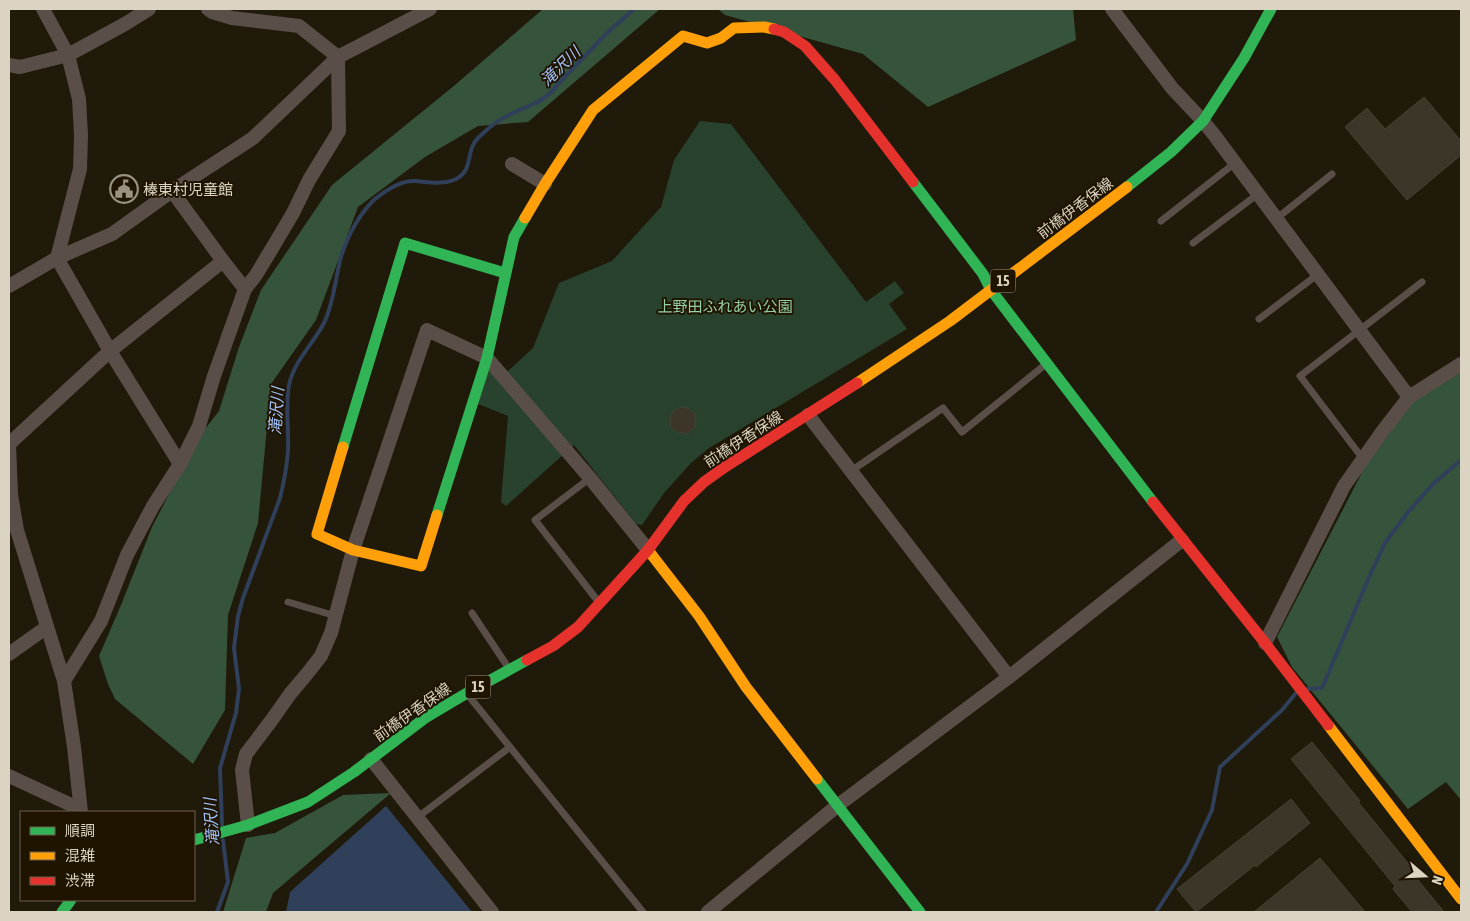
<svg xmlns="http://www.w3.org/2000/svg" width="1470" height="921" font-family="'Asap Condensed','Noto Sans JP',sans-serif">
	<rect width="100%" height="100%" fill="#201a0a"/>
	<path fill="#29422d" d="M 700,121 L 731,124 L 866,302 L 895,281 L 904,293 L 889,304 L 907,329 L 709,448 L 691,463 L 664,493 L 642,525 L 636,524 L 574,445 L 506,506 L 501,502 L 508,416 L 478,404 L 489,368 L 502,379 L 508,371 L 533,348 L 559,283 L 612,261 L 661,207 L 674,160 Z"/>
	<g fill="#36533b">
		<path d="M 543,9 L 660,9 L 528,122 L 478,126 L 425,157 L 358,207 L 316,320 L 271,384 L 258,523 L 228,615 L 225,710 L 193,764 L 115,699 L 108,684 L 99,656 L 121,605 L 152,527 L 198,438 L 219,411 L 239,347 L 261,290 L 332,185 L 455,85 Z"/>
		<path d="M 718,9 L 1073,9 L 1076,40 L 928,107 L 863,54 L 725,15 Z"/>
		<path d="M 1461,369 L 1461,800 L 1446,782 L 1408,809 L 1292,667 L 1277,637 L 1370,457 L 1412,402 Z"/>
		<path d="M 391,793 L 273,893 L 266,912 L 223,912 L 246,838 L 275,833 L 343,795 Z"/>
	</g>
	<path fill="#30405b" d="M 386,806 L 472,912 L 286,912 L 290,892 Z"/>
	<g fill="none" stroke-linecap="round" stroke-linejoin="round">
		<g stroke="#30405b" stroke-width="4">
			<path d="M 1307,689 L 1322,688 L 1370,575 L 1385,543 L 1408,512 L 1433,484 L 1461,460"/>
			<path d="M 222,825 L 220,768 L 236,713 L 239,689 L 234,648 L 238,616 L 243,598 L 280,498 C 284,482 287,466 288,450 C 289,428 285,407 289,385 C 294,361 313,344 324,323 C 334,302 335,279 341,257 C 347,237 359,214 375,199 C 385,191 402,180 415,181 C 429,182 443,185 456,179 C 474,170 465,151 478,138 C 487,130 494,122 505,117 C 525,106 544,104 558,84 L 607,33 L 634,9"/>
			<path d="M 217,912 L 228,882 L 223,840"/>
			<path d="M 1156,912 L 1187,864 L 1212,810 L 1220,767 L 1282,710 L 1296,693"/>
		</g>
	</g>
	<g fill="#3b3628" stroke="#474234">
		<path d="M 1424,97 L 1461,141 L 1461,155 L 1407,200 L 1345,127 L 1367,108 L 1385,129 Z"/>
		<path d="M 680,407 L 688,408 L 696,415 L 695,427 L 687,434 L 677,432 L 670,426 L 671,414 Z"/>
		<path d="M 1312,742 L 1360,801 L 1358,802 L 1411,867 L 1409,869 L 1444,912 L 1412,912 L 1393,889 L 1395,886 L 1291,759 Z"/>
		<path d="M 1291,799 L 1310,823 L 1256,867 L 1255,865 L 1196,912 L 1177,889 Z"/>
		<path d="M 1320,858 L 1365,912 L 1254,912 Z"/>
	</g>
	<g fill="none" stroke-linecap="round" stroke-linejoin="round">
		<g stroke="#5a4e48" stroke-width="7">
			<path d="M 1276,219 L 1332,174"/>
			<path d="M 1161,221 L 1235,163"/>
			<path d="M 1193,243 L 1258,194"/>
			<path d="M 1259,319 L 1317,275"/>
			<path d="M 1363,459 L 1300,376 L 1422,282"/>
			<path d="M 851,471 L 943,408 L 962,432 L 1046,364"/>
			<path d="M 590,478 L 535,520 L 597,600"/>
			<path d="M 288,602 L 336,616"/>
			<path d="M 472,613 L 508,667"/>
			<path d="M 468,695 L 643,912"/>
			<path d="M 418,817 L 510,747"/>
		</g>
		<g stroke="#5a4e48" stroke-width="14">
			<path d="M 43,9 L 68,55 L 79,99 L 81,135 L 80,169 L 57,258 L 110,351 L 180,464"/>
			<path d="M 208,9 L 212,12 L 232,18 L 299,26 L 338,57"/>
			<path d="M 1112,9 L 1172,88 L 1203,121 L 1215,136 L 1409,397"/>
			<path d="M 9,65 L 20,67 L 68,55 L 125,24 L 149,9"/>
			<path d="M 512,164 L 545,184"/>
			<path d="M 172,191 L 223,261 L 245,289"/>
			<path d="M 9,286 L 57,258 L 112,234 L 172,191 L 253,138 L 338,57 L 430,9"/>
			<path d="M 808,415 L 1009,677"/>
			<path d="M 9,443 L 11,495 L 17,530 L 64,681 L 74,747 L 81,812"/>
			<path d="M 9,444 L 110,351 L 223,261"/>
			<path d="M 1265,643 L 1344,486 L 1382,432 L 1409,397 L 1461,364"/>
			<path d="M 9,654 L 47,627"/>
			<path d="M 64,681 L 101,621 L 127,555 L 153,506 L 180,464 L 199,426 L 214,376 L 245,289 L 256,275 L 277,240 L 293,213 L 309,180 L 339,131 L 338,57"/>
			<path d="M 371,759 L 492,912"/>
			<path d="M 9,776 L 80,809"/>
			<path d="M 248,825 L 242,770 L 246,754 L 271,721 L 290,694 L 306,675 L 321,656 L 331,633 L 353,550 L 427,330 L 487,358 L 590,478 L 648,550"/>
			<path d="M 708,912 L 837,806 L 1009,677 L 1182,540"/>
		</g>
		<g stroke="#30b455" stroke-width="11">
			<path d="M 913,182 L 983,274 L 991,290 L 1153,502"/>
			<path d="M 1127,187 L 1171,152 L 1203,121 L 1244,58 L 1271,9"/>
			<path d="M 343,447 L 405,243 L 505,273"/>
			<path d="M 437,515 L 487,358 L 514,237 L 525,218"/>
			<path d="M 817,779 L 920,912"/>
			<path d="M 194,840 L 248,825 L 308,802 L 354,772 L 425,718 L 467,693 L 527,660"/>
			<path d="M 62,912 L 71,900"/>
		</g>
		<g stroke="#ff9f0a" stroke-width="11">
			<path d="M 525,218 L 545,184 L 593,110 L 683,36 L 707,43 L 721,38 L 734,28 L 764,27 L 774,29"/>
			<path d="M 857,383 L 950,321 L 1127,187"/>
			<path d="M 343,447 L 317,534 L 353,550 L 421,566 L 437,515"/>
			<path d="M 648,550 L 699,616 L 746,687 L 817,779"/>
			<path d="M 1328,725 L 1461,899"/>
		</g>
		<g stroke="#e5322d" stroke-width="11">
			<path d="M 774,29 L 784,32 L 805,46 L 835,80 L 913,182"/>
			<path d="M 1153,502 L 1265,643 L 1328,725"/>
			<path d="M 527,660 L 553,646 L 578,627 L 648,550 L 684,501 L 704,482 L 725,467 L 857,383"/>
		</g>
	</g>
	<defs>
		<symbol id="civic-ring" viewBox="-11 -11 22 22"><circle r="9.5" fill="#1f1400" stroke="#9a9382" stroke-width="1.5"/><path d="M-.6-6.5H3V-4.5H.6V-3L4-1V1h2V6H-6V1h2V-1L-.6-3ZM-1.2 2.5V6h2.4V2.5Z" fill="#9a9382"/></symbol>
	</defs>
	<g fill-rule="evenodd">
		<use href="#civic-ring" x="108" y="173" width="32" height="32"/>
	</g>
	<g text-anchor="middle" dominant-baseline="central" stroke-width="4" stroke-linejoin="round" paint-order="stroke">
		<g fill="#1f1400" stroke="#a39a88" stroke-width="1">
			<rect x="990.5" y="269.5" width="25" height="23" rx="4"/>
			<rect x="465.5" y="675.5" width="25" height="23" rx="4"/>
		</g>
		<g font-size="14" font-weight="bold" fill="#dbd4c3">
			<text x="1003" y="281">15</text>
			<text x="478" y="687">15</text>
		</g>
		<g font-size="15" fill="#dbd4c3" stroke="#1f1400" text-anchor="start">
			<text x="143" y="189">榛東村児童館</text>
		</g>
		<g font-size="15" fill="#dbd4c3" stroke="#1f1400">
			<text transform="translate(1075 208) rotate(-37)">前橋伊香保線</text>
			<text transform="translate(743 439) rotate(-33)">前橋伊香保線</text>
			<text transform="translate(412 712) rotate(-35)">前橋伊香保線</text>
		</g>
		<g font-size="15" fill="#95d1a4" stroke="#1f1400">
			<text x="725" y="306">上野田ふれあい公園</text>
		</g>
		<g font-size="16" font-style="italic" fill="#a3c4fc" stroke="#1f1400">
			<text transform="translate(560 66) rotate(-44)">滝沢川</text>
			<text transform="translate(276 411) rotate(-86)">滝沢川</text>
			<text transform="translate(211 822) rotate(-94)">滝沢川</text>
		</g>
	</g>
	<rect width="1470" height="921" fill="none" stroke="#dbd4c3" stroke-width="20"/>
	<rect x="20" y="811" width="175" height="90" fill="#1f1400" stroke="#6a614e"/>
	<rect x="30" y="827" width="25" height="8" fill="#30b455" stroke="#6a614e"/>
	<text x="65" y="836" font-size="15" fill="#dbd4c3">順調</text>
	<rect x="30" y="852" width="25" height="8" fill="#ff9f0a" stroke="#6a614e"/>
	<text x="65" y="861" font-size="15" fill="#dbd4c3">混雑</text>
	<rect x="30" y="877" width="25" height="8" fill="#e5322d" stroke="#6a614e"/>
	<text x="65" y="886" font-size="15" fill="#dbd4c3">渋滞</text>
	<g transform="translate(1425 876) rotate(109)" stroke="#1f1400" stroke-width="4" paint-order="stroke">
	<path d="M0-4L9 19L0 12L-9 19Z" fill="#dbd4c3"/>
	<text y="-8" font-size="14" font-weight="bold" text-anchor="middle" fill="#dbd4c3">N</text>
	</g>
</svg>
